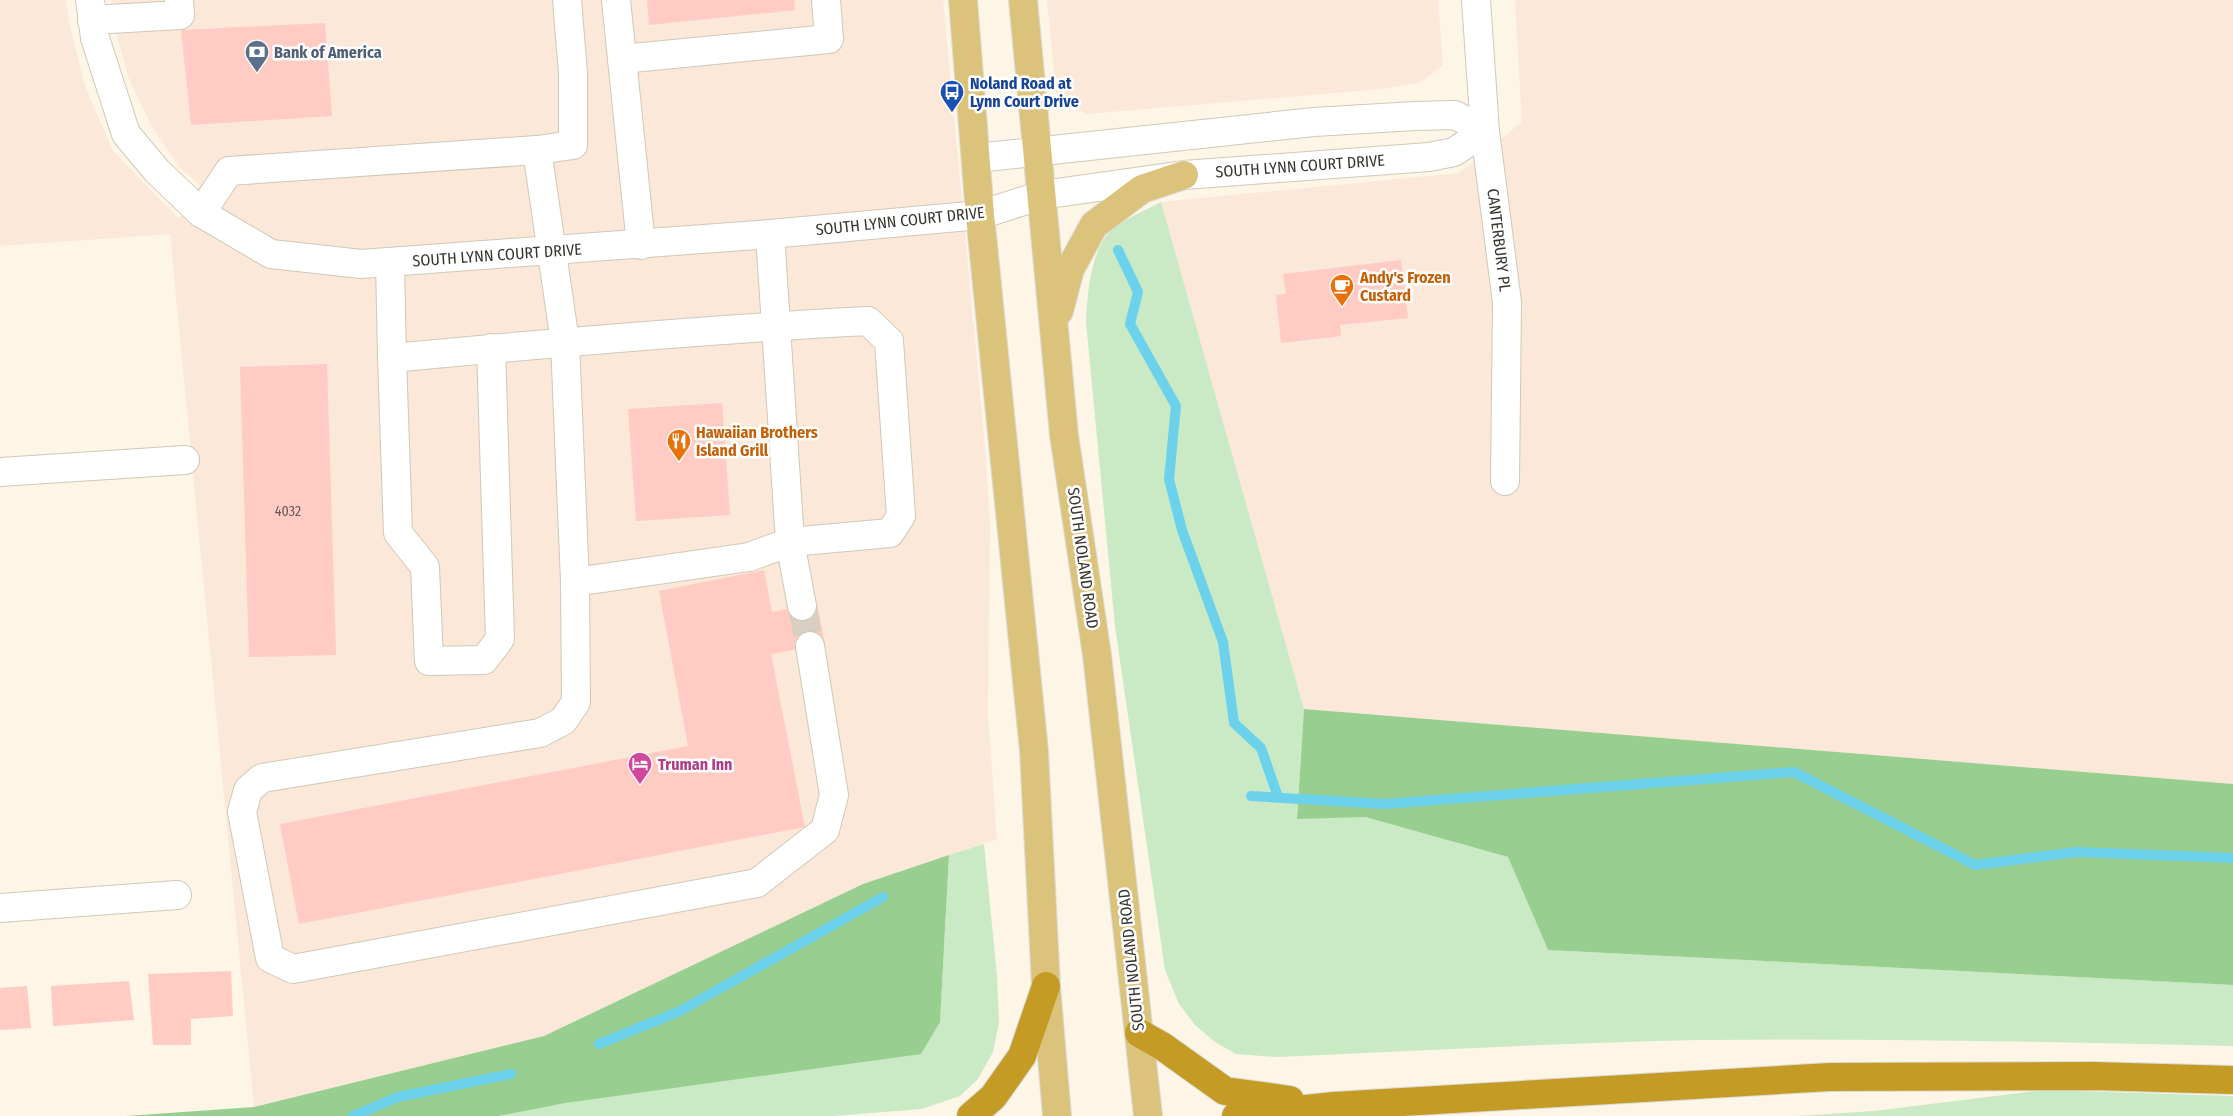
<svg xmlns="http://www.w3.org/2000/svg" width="2233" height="1116" font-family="'Fira Sans Condensed',sans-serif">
	<rect width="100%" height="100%" fill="#fdf5e6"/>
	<g fill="#fbe8d8">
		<path d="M 0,0 L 66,0 L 70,27 L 86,89 L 113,151 L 179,219 L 200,185 L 180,168 L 152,127 L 129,79 L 113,22 L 111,0 L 943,0 L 985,447 L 990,526 L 988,716 L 997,839 L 863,884 L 544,1036 L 254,1107 L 170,234 L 0,246 Z"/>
		<path d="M 1047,0 L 1438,0 L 1443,65 L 1421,82 L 1381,89 L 1087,114 L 1057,98 Z"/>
		<path d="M 1515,0 L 2233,0 L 2233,784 L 1304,709 L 1161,202 L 1459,173 L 1522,122 Z"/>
	</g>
	<g fill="#c9eac4">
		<path d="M 1161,202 L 1304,709 L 1297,818 L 1365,817 L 1508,857 L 1548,950 L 2233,985 L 2233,1046 C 2055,1042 1877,1038 1699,1040 C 1558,1043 1418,1051 1277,1057 L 1236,1054 L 1215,1042 L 1195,1025 L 1179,1004 L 1165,970 L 1115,626 L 1086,322 C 1087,296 1091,246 1113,229 C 1126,218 1145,211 1161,202 Z"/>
		<path d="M 984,844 L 997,976 L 999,1023 L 993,1052 L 978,1079 L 960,1096 L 922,1109 L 833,1116 L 500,1116 L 940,1022 L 949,855 Z"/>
		<path d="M 2044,1090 L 2233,1096 L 2233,1116 L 1798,1116 L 1874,1111 Z"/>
	</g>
	<g fill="#99ce91">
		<path d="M 1304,709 L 2233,784 L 2233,985 L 1548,950 L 1508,857 L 1365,817 L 1297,819 Z"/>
		<path d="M 949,855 L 940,1022 L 921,1054 L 565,1103 L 499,1116 L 126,1116 L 254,1107 L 544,1036 L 863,884 Z"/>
	</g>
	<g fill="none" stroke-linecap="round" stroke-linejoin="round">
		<g stroke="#6cd2eb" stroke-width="10">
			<path d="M 1118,250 L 1138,292 L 1130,324 L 1176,406 L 1169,479 L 1182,530 L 1223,642 L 1234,723 L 1261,748 L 1278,797"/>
			<path d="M 1251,796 L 1385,804 L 1794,772 L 1975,865 L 2076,852 L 2233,858"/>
			<path d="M 599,1044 L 680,1011 L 883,897"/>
			<path d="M 353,1116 L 398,1097 L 511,1074"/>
		</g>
	</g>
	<g fill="#ffcbc2">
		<path d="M 647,0 L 794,0 L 795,10 L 649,25 Z"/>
		<path d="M 325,23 L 332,116 L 191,125 L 181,30 Z"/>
		<path d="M 1401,260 L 1408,318 L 1340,325 L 1341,336 L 1281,343 L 1276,295 L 1286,294 L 1283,274 Z"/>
		<path d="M 327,364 L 336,655 L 249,657 L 240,367 Z"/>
		<path d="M 722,403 L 730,515 L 636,521 L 628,409 Z"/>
		<path d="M 764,570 L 772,612 L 817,603 L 825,644 L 771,654 L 805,827 L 299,924 L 280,824 L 688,746 L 659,591 Z"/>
		<path d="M 231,971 L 233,1016 L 191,1019 L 191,1045 L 153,1045 L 148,974 Z"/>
		<path d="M 129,981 L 134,1020 L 53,1026 L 51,986 Z"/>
		<path d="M 27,986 L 31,1028 L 0,1030 L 0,988 Z"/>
	</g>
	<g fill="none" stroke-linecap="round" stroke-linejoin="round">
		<path stroke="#d6cfc2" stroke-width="28" stroke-dasharray="28 14" stroke-linecap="butt" d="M 802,606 L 810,646"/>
		<defs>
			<g id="minor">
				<path d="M 90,0 L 95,38 L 126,134 L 157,171 L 201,213 L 271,254 L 361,264 L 770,234 L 980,215 L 1042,195 L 1184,175 L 1429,157 L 1454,152 L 1485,131 L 1455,115 L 1415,116 L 1314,122 L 977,158"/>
				<path d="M 616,0 L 641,245"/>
				<path d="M 1476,0 L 1485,131 L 1507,302 L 1505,481"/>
				<path d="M 92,20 L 180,15 L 179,0"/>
				<path d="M 622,59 L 829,39 L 826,0"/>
				<path d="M 537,150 L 573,145 L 573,73 L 567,0"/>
				<path d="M 201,213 L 229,171 L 537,150 L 565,342 L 575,582 L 576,702 L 563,721 L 540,733 L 262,778 L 248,790 L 242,812 L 270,958 L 293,969 L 757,883 L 825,830 L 834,795 L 810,646"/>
				<path d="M 770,234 L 790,542 L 802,606"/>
				<path d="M 390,262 L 392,358"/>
				<path d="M 491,348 L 500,639 L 484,660 L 429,661 L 425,567 L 398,533 L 392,358 C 551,343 709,329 868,321 L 889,341 L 901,516 L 890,533 L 790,542 L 749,557 L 575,582"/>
				<path d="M 0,472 L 185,460"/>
				<path d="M 0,908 L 177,895"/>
			</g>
			<g id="major">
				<path d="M 963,0 L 980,215 L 1034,751 L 1046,986 L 1057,1116"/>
				<path d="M 1023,0 L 1064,435 L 1097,655 L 1148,1116"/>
				<path d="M 1059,311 L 1070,269 L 1094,225 L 1142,189 L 1184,175"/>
			</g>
			<g id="highway">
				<path d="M 1139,1033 L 1162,1046 L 1225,1091 L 1290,1100"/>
				<path d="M 971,1116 L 993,1097 L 1022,1056 L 1046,986"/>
				<path d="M 1236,1116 L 1334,1106 L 1830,1077 L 2093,1076 L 2233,1080"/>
			</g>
		</defs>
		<use href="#minor" stroke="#d0c8b9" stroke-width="30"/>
		<use href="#major" stroke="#dbdbda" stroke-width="30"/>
		<use href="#highway" stroke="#dbdbda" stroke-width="30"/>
		<use href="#minor" stroke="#fff" stroke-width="28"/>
		<use href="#major" stroke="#dcc37c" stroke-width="28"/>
		<use href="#highway" stroke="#c49b24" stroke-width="28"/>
	</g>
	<defs>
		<symbol id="bank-pin" viewBox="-11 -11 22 30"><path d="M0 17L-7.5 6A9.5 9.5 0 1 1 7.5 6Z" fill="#5c6f8a" stroke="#fff"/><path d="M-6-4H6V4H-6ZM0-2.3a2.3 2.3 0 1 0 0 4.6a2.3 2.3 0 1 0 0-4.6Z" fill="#fff"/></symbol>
		<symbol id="bus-pin" viewBox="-11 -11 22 30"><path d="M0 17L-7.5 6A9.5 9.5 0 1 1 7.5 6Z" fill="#1a4fb4" stroke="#fff"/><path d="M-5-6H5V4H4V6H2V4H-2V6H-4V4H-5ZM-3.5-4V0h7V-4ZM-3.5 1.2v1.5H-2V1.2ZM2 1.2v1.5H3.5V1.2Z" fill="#fff"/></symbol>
		<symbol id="cafe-pin" viewBox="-11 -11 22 30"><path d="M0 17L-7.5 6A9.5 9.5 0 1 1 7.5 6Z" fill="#e8710a" stroke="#fff"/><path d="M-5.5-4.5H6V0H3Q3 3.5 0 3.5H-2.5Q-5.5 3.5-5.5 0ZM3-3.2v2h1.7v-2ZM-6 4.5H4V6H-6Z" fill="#fff"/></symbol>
		<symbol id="restaurant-pin" viewBox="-11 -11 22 30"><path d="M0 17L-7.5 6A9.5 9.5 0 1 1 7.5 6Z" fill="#e8710a" stroke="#fff"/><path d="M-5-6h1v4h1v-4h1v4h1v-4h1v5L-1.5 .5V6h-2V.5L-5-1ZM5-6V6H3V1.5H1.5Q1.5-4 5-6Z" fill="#fff"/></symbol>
		<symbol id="hotel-pin" viewBox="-11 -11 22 30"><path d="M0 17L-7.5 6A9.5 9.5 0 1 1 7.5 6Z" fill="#d1479c" stroke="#fff"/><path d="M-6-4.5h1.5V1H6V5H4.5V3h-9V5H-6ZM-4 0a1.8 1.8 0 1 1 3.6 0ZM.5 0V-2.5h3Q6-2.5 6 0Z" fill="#fff"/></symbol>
	</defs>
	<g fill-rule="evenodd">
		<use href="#bank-pin" x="243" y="38" width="28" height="38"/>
		<use href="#bus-pin" x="938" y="78" width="28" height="38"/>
		<use href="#cafe-pin" x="1328" y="272" width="28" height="38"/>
		<use href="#restaurant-pin" x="665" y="427" width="28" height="38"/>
		<use href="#hotel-pin" x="626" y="750" width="28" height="38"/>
	</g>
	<g text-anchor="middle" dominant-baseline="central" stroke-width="5" stroke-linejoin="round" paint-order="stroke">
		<g font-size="14" fill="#6a5b54">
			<text x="288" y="511">4032</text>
		</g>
		<g font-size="16" font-weight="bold" fill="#4e5e75" stroke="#fff" text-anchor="start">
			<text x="274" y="52">Bank of America</text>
		</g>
		<g font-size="16" font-weight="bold" fill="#164399" stroke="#fff" text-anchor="start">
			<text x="970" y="83">Noland Road at<tspan x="970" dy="18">Lynn Court Drive</tspan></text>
		</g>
		<g font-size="16" fill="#393630" stroke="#fff">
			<text transform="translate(1300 166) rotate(-4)">SOUTH LYNN COURT DRIVE</text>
			<text transform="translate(900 221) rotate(-6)">SOUTH LYNN COURT DRIVE</text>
			<text transform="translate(1499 240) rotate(83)">CANTERBURY PL</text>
			<text transform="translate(497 255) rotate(-4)">SOUTH LYNN COURT DRIVE</text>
			<text transform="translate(1083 558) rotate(82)">SOUTH NOLAND ROAD</text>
			<text transform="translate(1131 960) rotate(-96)">SOUTH NOLAND ROAD</text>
		</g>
		<g font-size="16" font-weight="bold" fill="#c56008" stroke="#fff" text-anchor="start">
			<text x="1360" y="277">Andy's Frozen<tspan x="1360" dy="18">Custard</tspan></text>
			<text x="696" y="432">Hawaiian Brothers<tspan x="696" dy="18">Island Grill</tspan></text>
		</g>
		<g font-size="16" font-weight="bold" fill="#b23c85" stroke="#fff" text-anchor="start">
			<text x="658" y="764">Truman Inn</text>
		</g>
	</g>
</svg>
